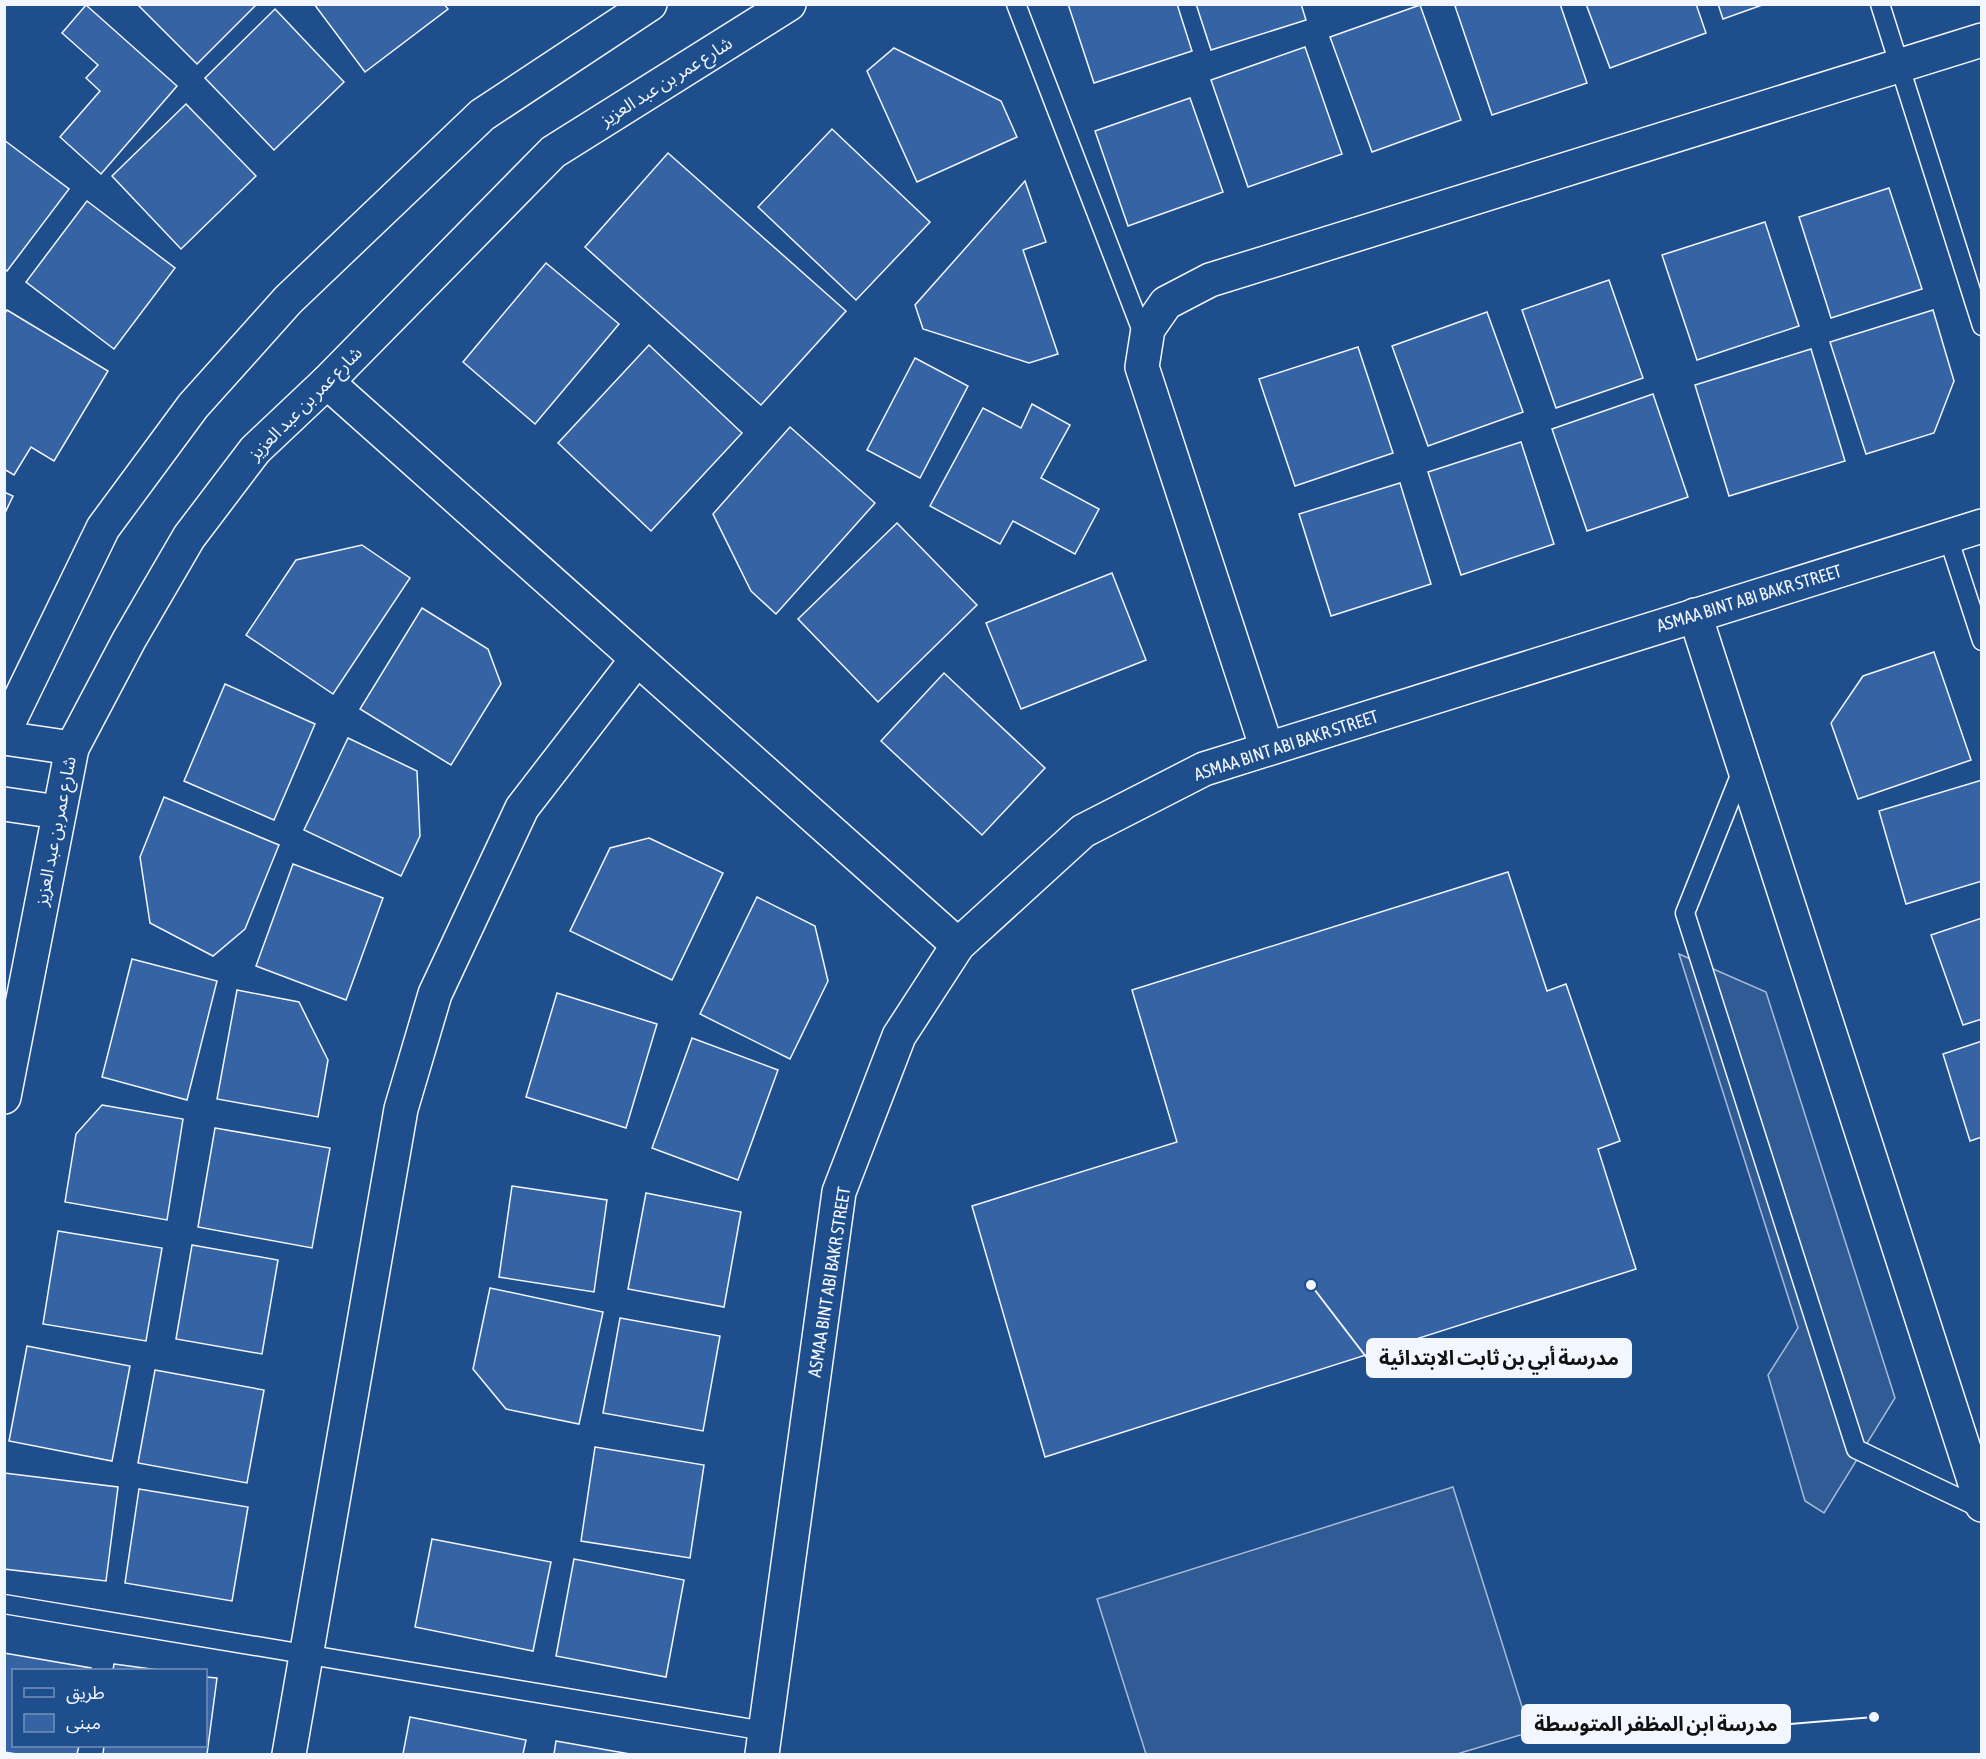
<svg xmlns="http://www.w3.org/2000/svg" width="1986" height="1759" font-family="'Asap Condensed','Noto Sans Arabic',sans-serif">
	<rect width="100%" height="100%" fill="#1f4e8c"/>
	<g fill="#305b95" stroke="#a8bbd7" stroke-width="1.5">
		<path d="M 1679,954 L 1766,992 L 1895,1398 L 1824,1513 L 1805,1501 L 1768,1375 L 1798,1328 Z"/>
		<path d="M 1453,1487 L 1530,1732 L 1457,1754 L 1146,1754 L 1097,1599 Z"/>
	</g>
	<g fill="#3563a3" stroke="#f2f6ff" stroke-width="1.5">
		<path d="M 137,4 L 257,4 L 197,64 Z"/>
		<path d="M 314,4 L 444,4 L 448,9 L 365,72 Z"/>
		<path d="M 1068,4 L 1177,4 L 1192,51 L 1094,83 Z"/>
		<path d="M 1196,4 L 1301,4 L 1306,20 L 1211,50 Z"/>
		<path d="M 1460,4 L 1560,4 L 1587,83 L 1492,115 L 1455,6 Z"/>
		<path d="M 1586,4 L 1696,4 L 1706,33 L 1610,68 Z"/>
		<path d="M 1718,4 L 1765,4 L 1723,19 Z"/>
		<path d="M 86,5 L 177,86 L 101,174 L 60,137 L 100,91 L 86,78 L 98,65 L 62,33 Z"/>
		<path d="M 1420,5 L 1461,120 L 1372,152 L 1330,37 Z"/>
		<path d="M 275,9 L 344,82 L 274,150 L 205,78 Z"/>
		<path d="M 1305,47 L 1342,154 L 1248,187 L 1211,80 Z"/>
		<path d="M 894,48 L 1001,101 L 1017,137 L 917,182 L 867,71 Z"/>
		<path d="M 1190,98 L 1223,192 L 1128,226 L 1095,131 Z"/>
		<path d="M 186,104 L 256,176 L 181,249 L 112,176 Z"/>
		<path d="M 832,129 L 930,222 L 856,300 L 758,207 Z"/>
		<path d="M 4,140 L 69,189 L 7,271 L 4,269 Z"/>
		<path d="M 668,153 L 846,311 L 761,405 L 585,247 Z"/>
		<path d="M 1025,181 L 1046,242 L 1023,250 L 1058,354 L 1029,363 L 923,329 L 915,305 Z"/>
		<path d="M 1889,188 L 1922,289 L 1831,318 L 1799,217 Z"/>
		<path d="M 87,201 L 175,268 L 114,349 L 26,282 Z"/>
		<path d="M 1765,222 L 1799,326 L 1697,360 L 1662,255 Z"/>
		<path d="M 546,263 L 619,324 L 535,424 L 463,362 Z"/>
		<path d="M 1609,280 L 1643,378 L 1556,408 L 1522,310 Z"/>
		<path d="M 7,310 L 108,371 L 54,461 L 31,447 L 14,475 L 4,469 L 4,315 Z"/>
		<path d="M 1933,310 L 1954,381 L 1934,433 L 1866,454 L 1830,342 Z"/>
		<path d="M 1487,312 L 1523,412 L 1428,446 L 1392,346 Z"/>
		<path d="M 649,345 L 742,433 L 651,531 L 558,443 Z"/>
		<path d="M 1358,347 L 1393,453 L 1295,486 L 1259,379 Z"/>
		<path d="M 1811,349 L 1845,461 L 1729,496 L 1695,385 Z"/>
		<path d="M 915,358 L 968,386 L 920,478 L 867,450 Z"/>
		<path d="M 1653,394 L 1688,497 L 1587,531 L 1552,429 Z"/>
		<path d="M 1032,404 L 1070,425 L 1041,478 L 1099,509 L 1075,554 L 1013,521 L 1000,544 L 930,506 L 983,408 L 1021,428 Z"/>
		<path d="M 790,427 L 875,503 L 776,614 L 751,591 L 713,514 Z"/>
		<path d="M 1521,442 L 1554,544 L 1461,575 L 1428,472 Z"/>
		<path d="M 1400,483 L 1431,584 L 1331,616 L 1299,514 Z"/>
		<path d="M 4,492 L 13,496 L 4,515 Z"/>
		<path d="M 897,523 L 977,605 L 878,702 L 798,619 Z"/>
		<path d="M 362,545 L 410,578 L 333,694 L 246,635 L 296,560 Z"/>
		<path d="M 1112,573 L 1146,660 L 1021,709 L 986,623 Z"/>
		<path d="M 422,608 L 488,649 L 501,684 L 451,765 L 360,709 Z"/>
		<path d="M 1934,652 L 1971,760 L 1858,799 L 1831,723 L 1863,676 Z"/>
		<path d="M 944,673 L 1045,768 L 982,835 L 881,741 Z"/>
		<path d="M 225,684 L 315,724 L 274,820 L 184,781 Z"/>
		<path d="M 348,738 L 417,771 L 420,836 L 401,876 L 304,830 Z"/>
		<path d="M 1982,780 L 1982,881 L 1906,904 L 1879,811 Z"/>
		<path d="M 164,797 L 279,845 L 245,929 L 213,956 L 150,923 L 140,857 Z"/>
		<path d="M 649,838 L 723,873 L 672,980 L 570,931 L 610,848 Z"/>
		<path d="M 293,864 L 383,898 L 346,1000 L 256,966 Z"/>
		<path d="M 1508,872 L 1547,991 L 1566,984 L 1620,1141 L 1598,1149 L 1636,1269 L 1045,1457 L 972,1206 L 1177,1142 L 1132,990 Z"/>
		<path d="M 757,897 L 815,926 L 828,981 L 790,1059 L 700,1014 Z"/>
		<path d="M 1982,918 L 1982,1019 L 1963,1025 L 1931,935 Z"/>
		<path d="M 132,959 L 217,981 L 187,1100 L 102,1077 Z"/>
		<path d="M 237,990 L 299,1002 L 328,1060 L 318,1117 L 217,1099 Z"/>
		<path d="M 557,993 L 657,1024 L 626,1128 L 526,1097 Z"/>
		<path d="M 692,1038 L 778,1070 L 738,1180 L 652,1148 Z"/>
		<path d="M 1982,1041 L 1982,1137 L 1970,1141 L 1943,1054 Z"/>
		<path d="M 102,1105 L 183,1119 L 167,1220 L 65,1202 L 76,1134 Z"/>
		<path d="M 215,1128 L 330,1148 L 312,1248 L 198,1227 Z"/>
		<path d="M 512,1186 L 607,1200 L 594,1292 L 499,1277 Z"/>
		<path d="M 646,1193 L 741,1212 L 724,1307 L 628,1289 Z"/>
		<path d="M 58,1231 L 162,1248 L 146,1341 L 43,1324 Z"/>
		<path d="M 192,1245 L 278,1260 L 262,1354 L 176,1339 Z"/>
		<path d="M 490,1288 L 603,1312 L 579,1424 L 506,1409 L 473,1369 Z"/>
		<path d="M 620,1318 L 720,1336 L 703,1431 L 603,1413 Z"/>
		<path d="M 27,1346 L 130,1366 L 112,1461 L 9,1441 Z"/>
		<path d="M 155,1370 L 264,1390 L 247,1483 L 138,1463 Z"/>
		<path d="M 595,1447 L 704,1465 L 690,1558 L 581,1541 Z"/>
		<path d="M 4,1473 L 118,1487 L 106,1581 L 4,1569 Z"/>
		<path d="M 139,1489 L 248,1507 L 232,1601 L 125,1583 Z"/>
		<path d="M 432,1539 L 551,1562 L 533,1651 L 415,1627 Z"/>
		<path d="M 574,1559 L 684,1580 L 666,1677 L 556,1656 Z"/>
		<path d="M 4,1653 L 91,1668 L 91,1670 L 14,1670 L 14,1746 L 79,1746 L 77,1754 L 17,1754 L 4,1752 Z"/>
		<path d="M 114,1664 L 159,1670 L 113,1670 Z"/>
		<path d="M 206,1677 L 217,1678 L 207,1754 L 103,1754 L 104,1746 L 206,1746 Z"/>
		<path d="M 410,1717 L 526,1740 L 523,1754 L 403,1754 Z"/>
		<path d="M 556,1741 L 630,1754 L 554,1754 Z"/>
	</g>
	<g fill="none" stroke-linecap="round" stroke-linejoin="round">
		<defs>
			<g id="service">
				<path d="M 1016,4 L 1145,339"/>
				<path d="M 1880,4 L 1982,326"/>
				<path d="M 1948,537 L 1982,641"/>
				<path d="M 1743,768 L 1685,913 L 1856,1449 L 1982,1509"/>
				<path d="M 4,1604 L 765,1731"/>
			</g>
			<g id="minor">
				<path d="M 327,382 L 958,945"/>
				<path d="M 1695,615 L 1982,1505"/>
				<path d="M 1267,749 L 1142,367 L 1148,329 L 1166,303 L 1210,280 L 1982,40"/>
				<path d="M 289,1754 L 401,1109 L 435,994 L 522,808 L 637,659"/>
				<path d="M 762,1754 L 839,1192 L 899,1036 L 958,945 L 1083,831 L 1204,769 L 1982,526"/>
			</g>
			<g id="tertiary">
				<path d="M 4,732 L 103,528 L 193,406 L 288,300 L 482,115 L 650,4"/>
				<path d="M 4,738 L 72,748"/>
				<path d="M 4,804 L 58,812"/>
				<path d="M 4,1097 L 72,748 L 129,640 L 189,537 L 255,450 L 327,382 L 553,152 L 789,4"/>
			</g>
		</defs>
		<use href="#service" stroke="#f2f6ff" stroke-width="21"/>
		<use href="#minor" stroke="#f2f6ff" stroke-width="36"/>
		<use href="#tertiary" stroke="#f2f6ff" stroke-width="36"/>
		<use href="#service" stroke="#1f4e8c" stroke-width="18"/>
		<use href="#minor" stroke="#1f4e8c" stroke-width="33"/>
		<use href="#tertiary" stroke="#1f4e8c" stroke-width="33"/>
	</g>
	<g text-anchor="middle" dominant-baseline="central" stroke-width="4.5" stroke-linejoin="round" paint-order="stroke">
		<g font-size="18" fill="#f2f6ff" stroke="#1f4e8c">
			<text transform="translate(666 81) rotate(-32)">شارع عمر بن عبد العزيز</text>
			<text transform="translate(305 403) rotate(-45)">شارع عمر بن عبد العزيز</text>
			<text transform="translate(1749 598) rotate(-17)">ASMAA BINT ABI BAKR STREET</text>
			<text transform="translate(1286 745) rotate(-18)">ASMAA BINT ABI BAKR STREET</text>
			<text transform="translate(55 831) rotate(-79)">شارع عمر بن عبد العزيز</text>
			<text transform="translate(829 1282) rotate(-81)">ASMAA BINT ABI BAKR STREET</text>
		</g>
	</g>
	<path fill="none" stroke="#f2f6ff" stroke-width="2" d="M1311 1285L1367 1358M1874 1717L1790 1724"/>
	<g fill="#f2f6ff" stroke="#1f4e8c" stroke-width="2">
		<circle cx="1311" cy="1285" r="6"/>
		<circle cx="1874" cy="1717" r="6"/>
	</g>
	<g fill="#f2f6ff" stroke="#f2f6ff" stroke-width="2">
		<rect x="1367" y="1339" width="264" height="38" rx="6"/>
		<rect x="1522" y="1705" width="268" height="38" rx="6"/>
	</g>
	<g font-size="20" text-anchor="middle" font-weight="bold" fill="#111">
		<text x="1499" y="1365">مدرسة أبي بن ثابت الابتدائية</text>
		<text x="1656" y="1731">مدرسة ابن المظفر المتوسطة</text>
	</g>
	<rect width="1986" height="1759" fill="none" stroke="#f2f6ff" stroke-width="12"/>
	<rect x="12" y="1669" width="195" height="78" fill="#1f4e8c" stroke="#7391ba" stroke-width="1.5"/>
	<rect x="24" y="1688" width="30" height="9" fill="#1f4e8c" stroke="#7391ba" stroke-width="1.5"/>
	<text x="66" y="1699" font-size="18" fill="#f2f6ff">طريق</text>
	<rect x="24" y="1714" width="30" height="18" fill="#3563a3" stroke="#7391ba" stroke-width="1.5"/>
	<text x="66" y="1729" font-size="18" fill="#f2f6ff">مبنى</text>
</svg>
